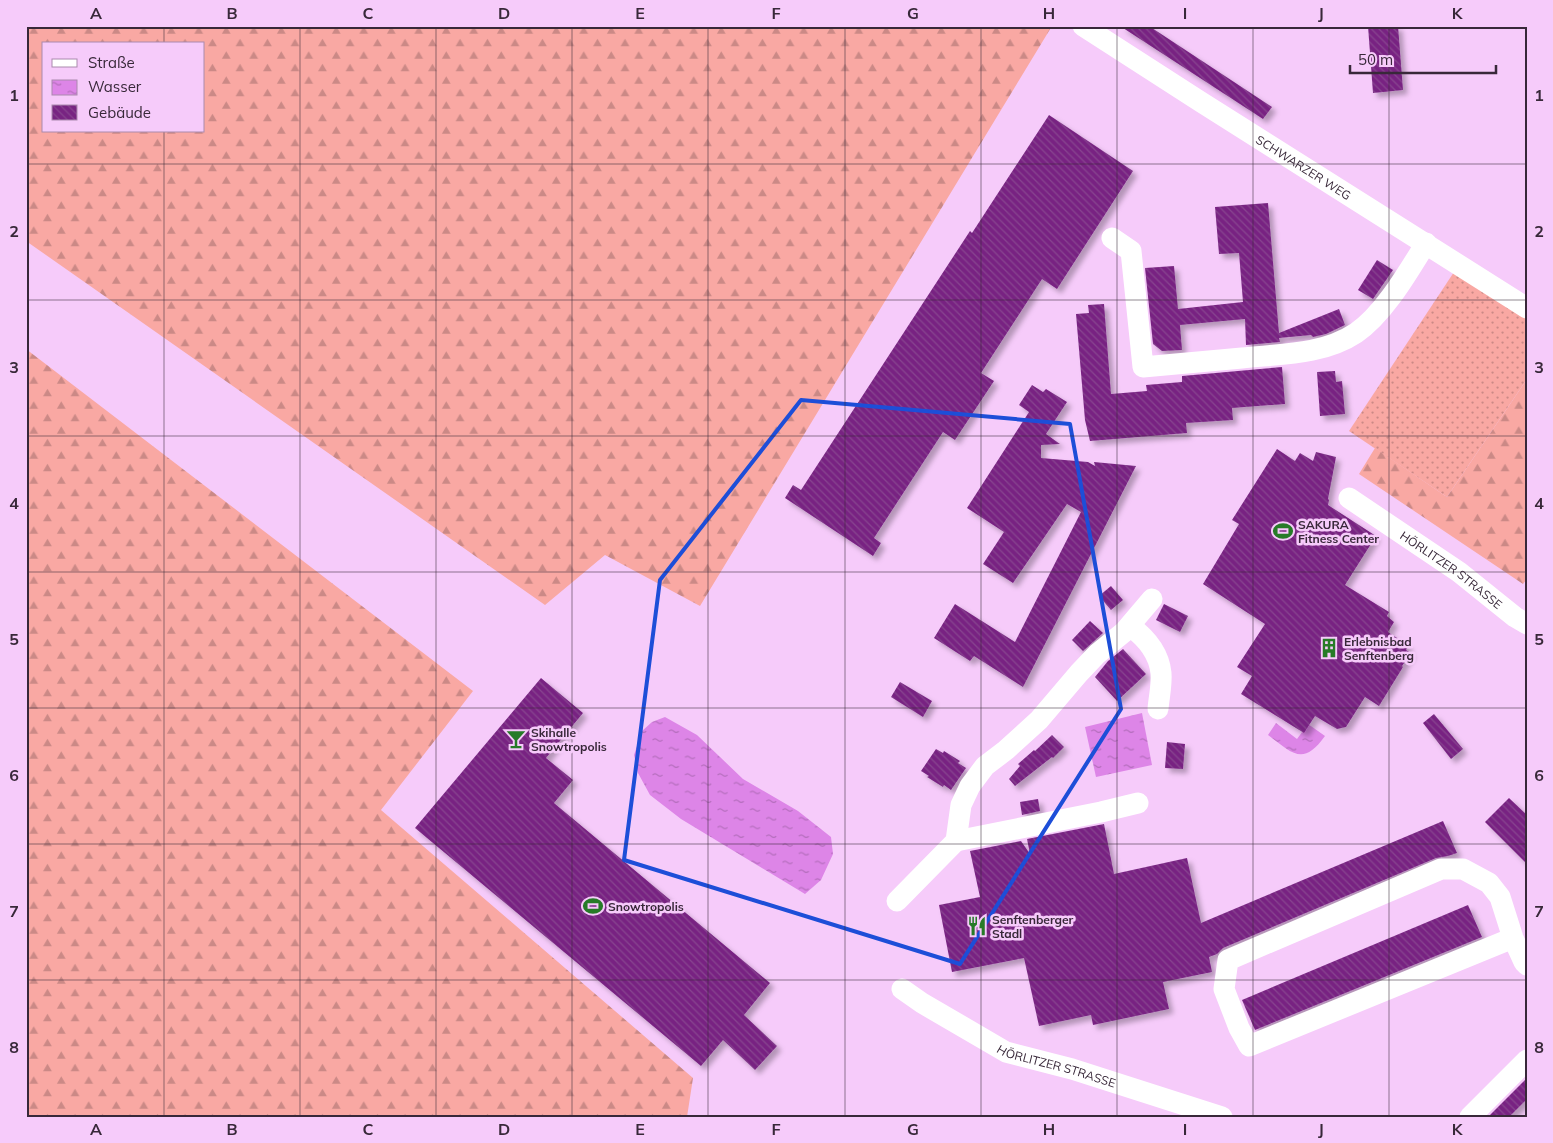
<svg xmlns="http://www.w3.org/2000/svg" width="1553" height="1143" font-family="Mulish,sans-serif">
	<defs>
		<pattern id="grass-dots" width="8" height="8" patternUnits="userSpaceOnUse" patternTransform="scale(1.25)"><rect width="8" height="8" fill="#f9a8a3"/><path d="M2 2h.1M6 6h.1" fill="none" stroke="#cb8986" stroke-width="1.8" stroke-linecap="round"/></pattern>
		<pattern id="forest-firs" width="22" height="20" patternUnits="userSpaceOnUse" patternTransform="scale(1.25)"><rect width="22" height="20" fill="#f9a8a3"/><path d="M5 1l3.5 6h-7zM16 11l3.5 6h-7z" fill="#cb8986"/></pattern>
		<pattern id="water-ripples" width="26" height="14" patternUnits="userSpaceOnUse" patternTransform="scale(1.25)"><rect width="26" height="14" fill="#dd85e7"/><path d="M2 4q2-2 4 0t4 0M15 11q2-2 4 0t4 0" fill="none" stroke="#b46dbc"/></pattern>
		<pattern id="building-back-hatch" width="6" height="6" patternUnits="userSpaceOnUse" patternTransform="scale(1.25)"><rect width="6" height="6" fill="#782482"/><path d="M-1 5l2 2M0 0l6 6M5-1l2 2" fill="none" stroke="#87438f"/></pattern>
		<filter id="shadow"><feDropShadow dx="4.5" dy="4.5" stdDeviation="2.5" flood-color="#0004"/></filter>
	</defs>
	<rect width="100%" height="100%" fill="#f6cbfa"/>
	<path fill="url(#grass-dots)" d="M 1454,272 L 1527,319 L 1527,379 L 1447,497 L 1349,431 Z"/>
	<g fill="url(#forest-firs)" fill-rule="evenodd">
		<path d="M 26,26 L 1052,26 L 700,606 L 605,555 L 545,605 L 26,241 ZM 44,44 L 204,44 L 204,131 L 44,131 Z"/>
		<path d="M 26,349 L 473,691 L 381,810 L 693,1078 L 687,1117 L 26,1117 Z"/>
		<path d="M 1527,379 L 1527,579 L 1523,584 L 1359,474 L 1375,448 L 1447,497 Z"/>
	</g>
	<g fill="url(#water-ripples)">
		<path d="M 1142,713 L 1152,765 L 1096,777 L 1085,727 Z"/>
		<path d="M 665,717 L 697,735 L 743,779 L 798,811 L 831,837 L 833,854 L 821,880 L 805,894 L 681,819 L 650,795 L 638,773 L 634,755 L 642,731 L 652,722 Z"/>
		<path d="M 1276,723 L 1297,739 L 1308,724 L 1325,736 C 1303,767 1292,753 1268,735 Z"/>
	</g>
	<g fill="url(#building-back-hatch)" filter="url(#shadow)">
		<path d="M 1120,26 L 1149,26 L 1272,107 L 1263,119 Z"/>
		<path d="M 1368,26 L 1398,26 L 1403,90 L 1373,93 Z"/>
		<path d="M 1049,115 L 1133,171 L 1057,289 L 1042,279 L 981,373 L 994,381 L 955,440 L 943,432 L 874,538 L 881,543 L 873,556 L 785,498 L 793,485 L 801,490 L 970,231 L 972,233 Z"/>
		<path d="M 1268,203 L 1279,333 L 1339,309 L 1345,325 L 1326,334 L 1313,337 L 1311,335 L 1279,338 L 1280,342 L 1246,345 L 1245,319 L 1180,325 L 1182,350 L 1162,351 L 1153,344 L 1145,268 L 1174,266 L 1178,309 L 1243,302 L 1239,253 L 1219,254 L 1215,207 Z"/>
		<path d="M 1377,260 L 1393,270 L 1373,299 L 1358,290 Z"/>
		<path d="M 1104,304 L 1111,394 L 1147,391 L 1146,385 L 1182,382 L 1182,376 L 1282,367 L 1285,404 L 1232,408 L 1233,420 L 1186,423 L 1187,433 L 1090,441 L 1085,420 L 1076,314 L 1089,313 L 1088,305 Z"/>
		<path d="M 1335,371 L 1336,382 L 1342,381 L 1345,414 L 1320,416 L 1317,372 Z"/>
		<path d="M 1032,385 L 1043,392 L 1046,389 L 1067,402 L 1046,434 L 1060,444 L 1041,445 L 1041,458 L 1088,462 L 1095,466 L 1094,462 L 1136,466 L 1023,687 L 974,656 L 970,661 L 934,638 L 955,604 L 1015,642 L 1081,512 L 1067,504 L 1013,583 L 983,564 L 1004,532 L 967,508 L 1029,412 L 1019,405 Z"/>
		<path d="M 1277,449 L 1295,461 L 1300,453 L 1313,461 L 1316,452 L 1336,457 L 1328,499 L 1329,500 L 1328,505 L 1376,536 L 1345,585 L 1389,612 L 1387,616 L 1394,622 L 1388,632 L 1409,646 L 1406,650 L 1411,653 L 1402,666 L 1403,667 L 1379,706 L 1365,697 L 1346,727 L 1337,729 L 1315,716 L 1304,733 L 1241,694 L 1252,676 L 1237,667 L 1265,624 L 1203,584 L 1239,524 L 1232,520 Z"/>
		<path d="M 1111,586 L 1123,600 L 1111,610 L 1099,596 Z"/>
		<path d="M 1164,604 L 1188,616 L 1180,632 L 1156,620 Z"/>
		<path d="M 1090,621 L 1103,633 L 1083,651 L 1072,640 Z"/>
		<path d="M 1123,649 L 1146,674 L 1117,701 L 1095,677 L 1108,661 Z"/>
		<path d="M 541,678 L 583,713 L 546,758 L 573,780 L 554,803 L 770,983 L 744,1015 L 777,1046 L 755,1070 L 723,1040 L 701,1066 L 415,828 Z"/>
		<path d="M 900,682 L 932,701 L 923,717 L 891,697 Z"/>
		<path d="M 1434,714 L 1463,749 L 1451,759 L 1423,723 Z"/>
		<path d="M 1052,735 L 1064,747 L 1053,758 L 1052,757 L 1015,786 L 1009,779 L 1020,766 L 1018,764 L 1034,750 L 1035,751 Z"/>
		<path d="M 1167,742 L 1185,744 L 1183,769 L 1165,768 Z"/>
		<path d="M 936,749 L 943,753 L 944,751 L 960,761 L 958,763 L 966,768 L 951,790 L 944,785 L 943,787 L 927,777 L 929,776 L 921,771 Z"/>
		<path d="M 1509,798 L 1527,815 L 1527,864 L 1485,822 Z"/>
		<path d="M 1038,799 L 1040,811 L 1022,815 L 1020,802 Z"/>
		<path d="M 1443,821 L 1457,853 L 1448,856 L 1436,858 L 1223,948 L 1217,954 L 1209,957 L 1212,972 L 1163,982 L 1169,1009 L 1093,1025 L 1091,1015 L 1039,1026 L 1024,958 L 952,972 L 939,905 L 980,897 L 970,851 L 1021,841 L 1030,854 L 1027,839 L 1104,824 L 1114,874 L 1187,858 L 1201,923 Z"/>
		<path d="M 1468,905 L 1482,937 L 1255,1030 L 1242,1000 Z"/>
		<path d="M 1527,1078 L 1527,1099 L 1509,1117 L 1488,1117 Z"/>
	</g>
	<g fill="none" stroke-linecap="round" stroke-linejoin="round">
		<g stroke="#fff" stroke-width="21">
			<path id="s1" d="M 1083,26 L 1201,102 L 1527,308"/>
			<path d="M 1112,238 L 1131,251 L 1143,367 C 1176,364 1209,361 1242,358 C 1280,354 1323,355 1356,333 C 1384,314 1408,272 1426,243"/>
			<path id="s2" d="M 1349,498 L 1459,572 L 1515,617 L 1527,624"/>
			<path d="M 1130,626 C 1145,637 1159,653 1161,673 C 1162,685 1159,697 1158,709"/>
			<path d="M 956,841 L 1101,812 L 1138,803"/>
			<path d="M 897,901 L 956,841 L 961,805 L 970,786 L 985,766 L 1006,750 L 1039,720 L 1079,673 L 1097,654 L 1124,632 L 1152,599"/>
			<path d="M 1513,938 L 1249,1046 L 1239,1028 L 1224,989 L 1228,960 L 1441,869 L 1463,869 L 1489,883 L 1500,897 L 1513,938 L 1524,962 L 1527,965"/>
			<path id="s3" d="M 902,989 L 922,1003 L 1006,1052 L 1072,1069 L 1222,1117"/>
			<path d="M 1470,1117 L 1527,1060"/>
		</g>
	</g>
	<path fill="none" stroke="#1d4ed8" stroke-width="4" stroke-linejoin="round" d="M 801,400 L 1070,424 L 1121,709 L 960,964 L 624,860 L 660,580 Z"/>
	<path fill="none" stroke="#382839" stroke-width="1" stroke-opacity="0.55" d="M 164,26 L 164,44M 300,26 L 300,1117M 436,26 L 436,1117M 572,26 L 572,1117M 708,26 L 708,1117M 845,26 L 845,1117M 981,26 L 981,1117M 1117,26 L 1117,1117M 1253,26 L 1253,1117M 1389,26 L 1389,1117M 164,131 L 164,1117M 26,164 L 1527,164M 26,300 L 1527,300M 26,436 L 1527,436M 26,572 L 1527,572M 26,708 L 1527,708M 26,844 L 1527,844M 26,980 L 1527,980"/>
	<defs>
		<symbol id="stadium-bare" viewBox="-9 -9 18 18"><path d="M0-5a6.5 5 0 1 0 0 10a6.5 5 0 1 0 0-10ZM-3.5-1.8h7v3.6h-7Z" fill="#277b28" stroke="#f6cbfa" stroke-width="2.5" paint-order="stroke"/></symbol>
		<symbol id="building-bare" viewBox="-9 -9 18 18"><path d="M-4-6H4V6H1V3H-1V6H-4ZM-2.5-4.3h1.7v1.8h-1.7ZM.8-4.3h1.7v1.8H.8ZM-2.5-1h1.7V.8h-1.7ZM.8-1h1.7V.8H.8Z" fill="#277b28" stroke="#f6cbfa" stroke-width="2.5" paint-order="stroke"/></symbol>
		<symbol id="bar-bare" viewBox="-9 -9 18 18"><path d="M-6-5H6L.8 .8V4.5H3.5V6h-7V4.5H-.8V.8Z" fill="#277b28" stroke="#f6cbfa" stroke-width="2.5" paint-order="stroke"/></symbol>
		<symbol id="restaurant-bare" viewBox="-9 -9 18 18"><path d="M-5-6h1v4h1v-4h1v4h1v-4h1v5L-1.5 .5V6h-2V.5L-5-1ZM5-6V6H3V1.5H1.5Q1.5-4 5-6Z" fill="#277b28" stroke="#f6cbfa" stroke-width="2.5" paint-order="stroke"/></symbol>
	</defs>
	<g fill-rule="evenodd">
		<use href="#stadium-bare" x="1269" y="517" width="28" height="28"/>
		<use href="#building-bare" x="1315" y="634" width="28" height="28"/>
		<use href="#bar-bare" x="502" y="725" width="28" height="28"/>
		<use href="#stadium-bare" x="579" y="892" width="28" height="28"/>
		<use href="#restaurant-bare" x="963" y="912" width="28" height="28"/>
	</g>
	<g text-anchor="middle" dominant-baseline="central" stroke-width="5" stroke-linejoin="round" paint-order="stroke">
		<g font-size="12" fill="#382839" stroke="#f6cbfa">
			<text stroke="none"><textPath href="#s1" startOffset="262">SCHWARZER WEG</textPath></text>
			<text stroke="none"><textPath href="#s2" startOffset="125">HÖRLITZER STRASSE</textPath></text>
			<text stroke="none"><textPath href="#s3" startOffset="174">HÖRLITZER STRASSE</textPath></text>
		</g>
		<g font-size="12" font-weight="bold" fill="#382839" stroke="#f6cbfa" text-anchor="start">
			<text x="1298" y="524">SAKURA<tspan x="1298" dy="14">Fitness Center</tspan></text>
			<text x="1344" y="641">Erlebnisbad<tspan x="1344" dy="14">Senftenberg</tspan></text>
			<text x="531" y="732">Skihalle<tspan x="531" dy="14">Snowtropolis</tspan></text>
			<text x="608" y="906">Snowtropolis</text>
			<text x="992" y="919">Senftenberger<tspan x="992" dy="14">Stadl</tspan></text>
		</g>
	</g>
	<rect width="1553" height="1143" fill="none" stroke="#f6cbfa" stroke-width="55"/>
	<rect x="42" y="42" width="162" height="90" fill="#f6cbfa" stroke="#aa8aad"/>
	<rect x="52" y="59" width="25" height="8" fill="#ffffff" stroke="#aa8aad"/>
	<text x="88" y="68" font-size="15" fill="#382839">Straße</text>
	<rect x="52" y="80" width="25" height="15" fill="url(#water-ripples)" stroke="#aa8aad"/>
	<text x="88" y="92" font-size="15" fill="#382839">Wasser</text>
	<rect x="52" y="105" width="25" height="15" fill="url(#building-back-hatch)" stroke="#aa8aad"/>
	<text x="88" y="118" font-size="15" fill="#382839">Gebäude</text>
	<path d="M1350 65v8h146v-8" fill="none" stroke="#382839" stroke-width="2.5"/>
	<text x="1358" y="65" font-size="15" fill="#382839" stroke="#f6cbfa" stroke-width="4" paint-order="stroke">50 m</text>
	<rect x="28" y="28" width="1498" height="1088" fill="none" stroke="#382839" stroke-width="2"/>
	<g font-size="16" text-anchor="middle" font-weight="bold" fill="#382839">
		<text x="96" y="19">A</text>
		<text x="232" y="19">B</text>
		<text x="368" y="19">C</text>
		<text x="504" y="19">D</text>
		<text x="640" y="19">E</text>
		<text x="776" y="19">F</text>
		<text x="913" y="19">G</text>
		<text x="1049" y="19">H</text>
		<text x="1185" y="19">I</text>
		<text x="1321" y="19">J</text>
		<text x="1457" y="19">K</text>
		<text x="14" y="101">1</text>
		<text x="1539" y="101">1</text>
		<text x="14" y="237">2</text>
		<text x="1539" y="237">2</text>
		<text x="14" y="373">3</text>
		<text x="1539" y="373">3</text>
		<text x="14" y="509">4</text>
		<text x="1539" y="509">4</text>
		<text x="14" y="645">5</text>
		<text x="1539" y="645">5</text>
		<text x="14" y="781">6</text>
		<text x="1539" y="781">6</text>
		<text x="14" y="917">7</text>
		<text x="1539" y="917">7</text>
		<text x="14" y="1053">8</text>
		<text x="1539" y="1053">8</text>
		<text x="96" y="1135">A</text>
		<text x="232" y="1135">B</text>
		<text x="368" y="1135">C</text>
		<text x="504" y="1135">D</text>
		<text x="640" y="1135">E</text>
		<text x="776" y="1135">F</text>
		<text x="913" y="1135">G</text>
		<text x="1049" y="1135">H</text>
		<text x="1185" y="1135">I</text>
		<text x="1321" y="1135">J</text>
		<text x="1457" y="1135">K</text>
	</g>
</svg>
